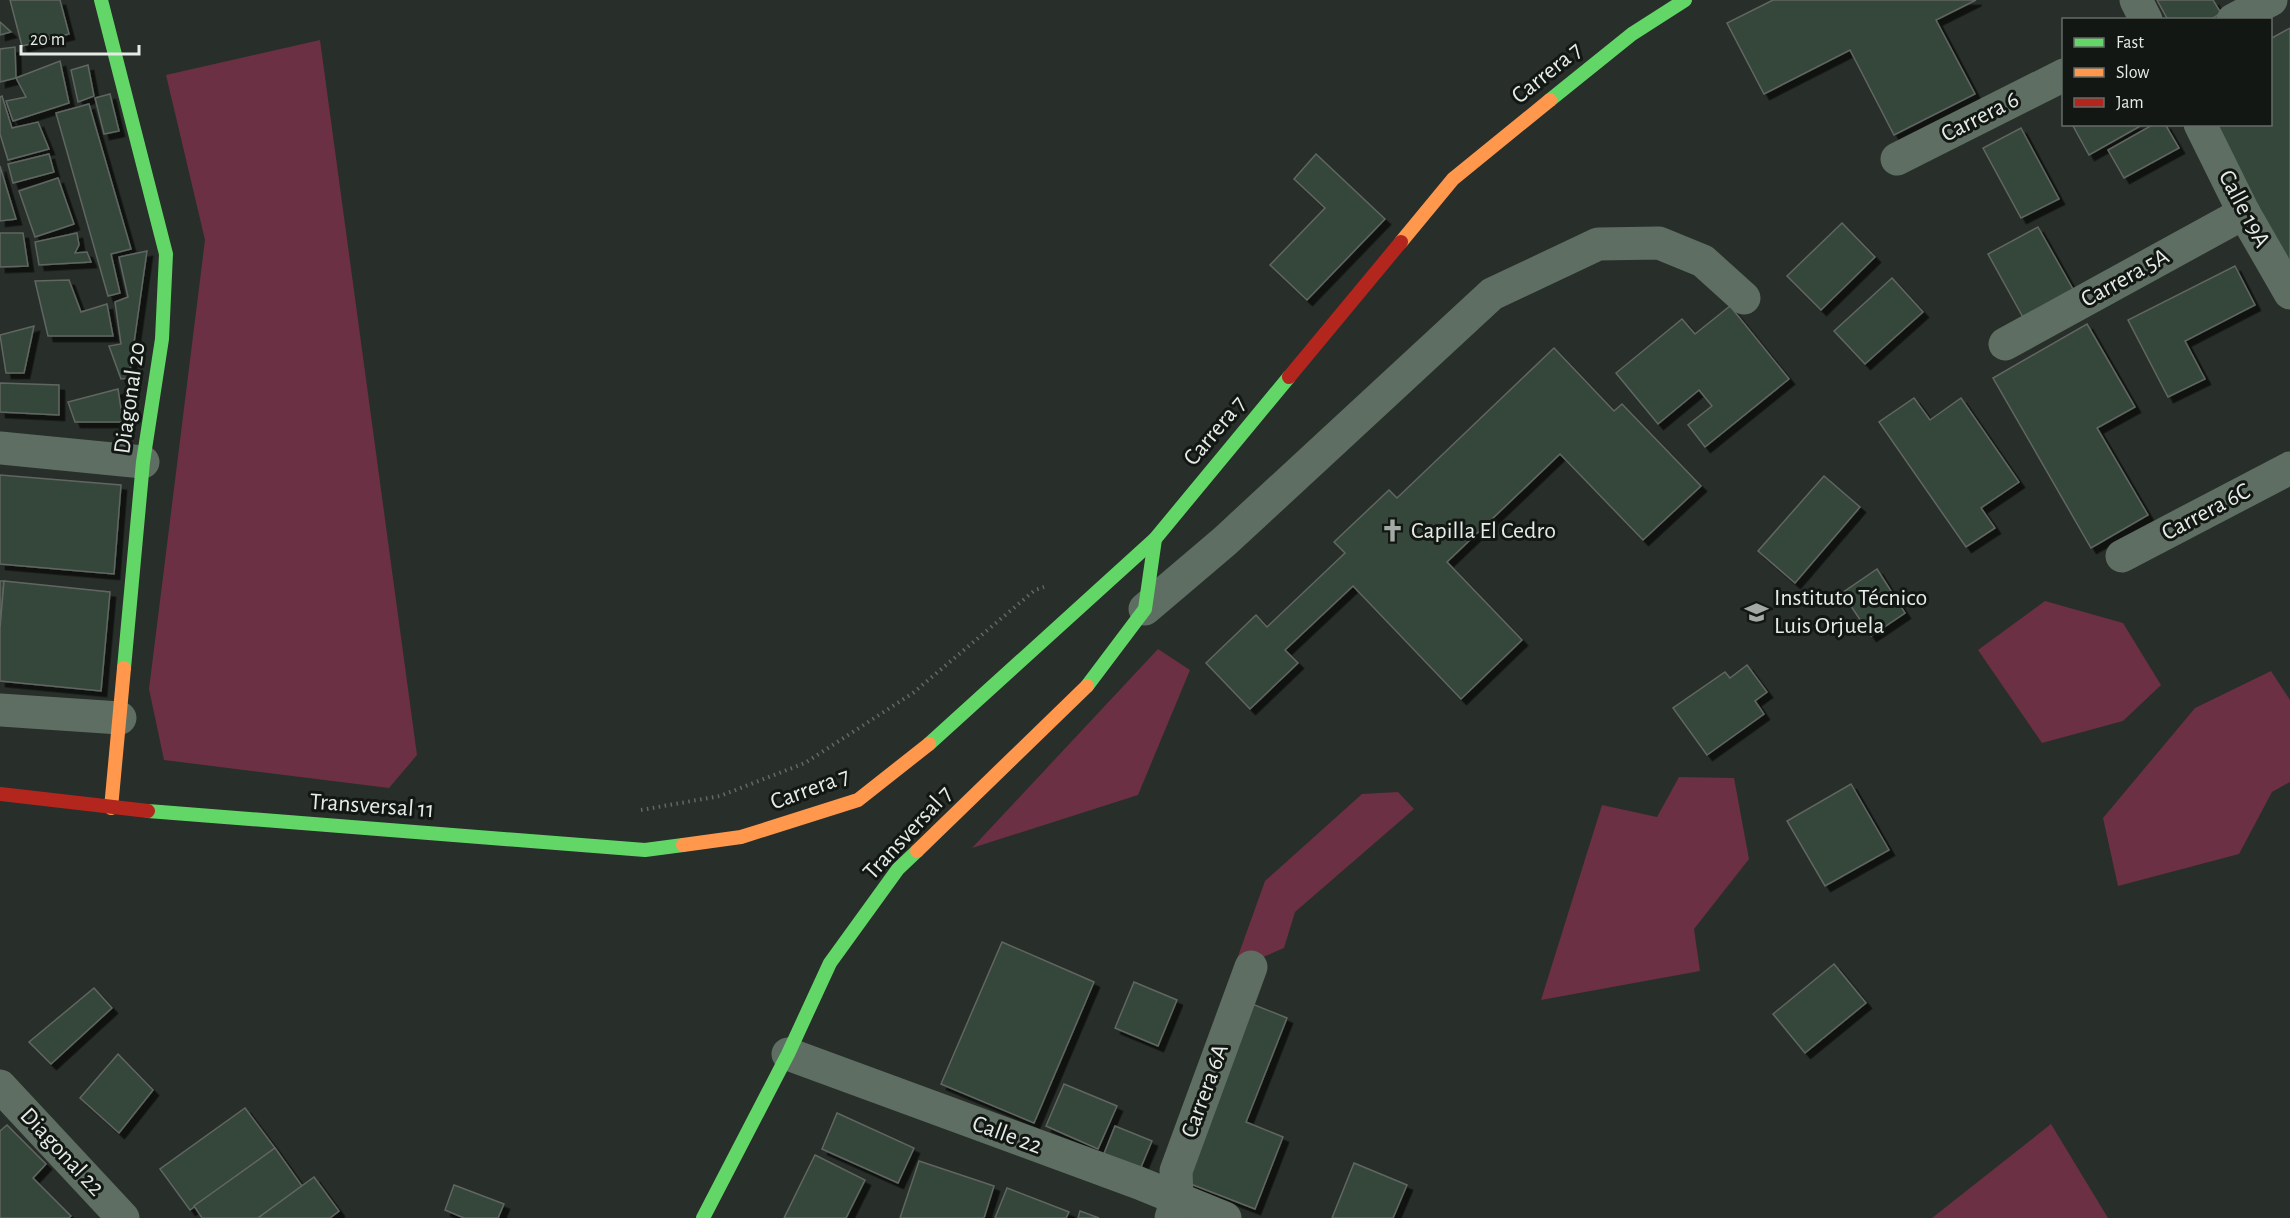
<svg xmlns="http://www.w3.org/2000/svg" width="2290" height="1218" font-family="'Alegreya Sans',sans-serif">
	<defs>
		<filter id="shadow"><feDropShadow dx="5.5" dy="5.5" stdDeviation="0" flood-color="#0009"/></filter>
	</defs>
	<rect width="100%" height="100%" fill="#282e29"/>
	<g fill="#6b3043">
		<path d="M 320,40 L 417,755 L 389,788 L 164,760 L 149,689 L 205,240 L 166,75 Z"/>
		<path d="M 2045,601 L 2123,623 L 2161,685 L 2123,721 L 2042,743 L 1978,650 Z"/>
		<path d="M 1158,649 L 1190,670 L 1138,795 L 972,848 Z"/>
		<path d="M 2271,671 L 2290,700 L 2290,782 L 2272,792 L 2239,854 L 2118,886 L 2103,818 L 2195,708 Z"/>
		<path d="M 1679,777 L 1734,778 L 1749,859 L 1694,929 L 1700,971 L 1541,1000 L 1602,805 L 1657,817 Z"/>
		<path d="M 1398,792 L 1414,809 L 1295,912 L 1284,948 L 1233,970 L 1265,881 L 1362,794 Z"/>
		<path d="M 2051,1124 L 2108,1218 L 1932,1218 Z"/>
	</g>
	<g fill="#35463b" stroke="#616662" stroke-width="1.5" filter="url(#shadow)">
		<path d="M 10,0 L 60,0 L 69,34 L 22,46 Z"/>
		<path d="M 1773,0 L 1976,0 L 1936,20 L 1975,94 L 1894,135 L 1850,50 L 1764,94 L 1727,23 Z"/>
		<path d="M 2157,0 L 2213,0 L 2221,13 L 2210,20 L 2168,20 Z"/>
		<path d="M 0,22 L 11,32 L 0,35 Z"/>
		<path d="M 2290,28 L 2290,267 L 2212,124 L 2270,124 L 2270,39 Z"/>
		<path d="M 15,47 L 16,78 L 0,82 L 0,49 Z"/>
		<path d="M 60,61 L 69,103 L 13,121 L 6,101 L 26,97 L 16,78 Z"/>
		<path d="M 88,65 L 94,96 L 78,102 L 71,70 Z"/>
		<path d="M 110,94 L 119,131 L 104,134 L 95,98 Z"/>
		<path d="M 2,96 L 12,128 L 38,122 L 49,149 L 8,160 L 0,134 L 0,97 Z"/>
		<path d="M 89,104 L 131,249 L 111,254 L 120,293 L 108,296 L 56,113 Z"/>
		<path d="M 2072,124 L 2144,124 L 2089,155 Z"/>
		<path d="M 2154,124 L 2165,124 L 2179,148 L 2124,178 L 2108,150 Z"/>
		<path d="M 2021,128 L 2059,199 L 2021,218 L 1983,148 Z"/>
		<path d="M 49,154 L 54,172 L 13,183 L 8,164 Z"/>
		<path d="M 1316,154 L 1385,219 L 1307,300 L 1270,265 L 1325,208 L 1294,179 Z"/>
		<path d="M 0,166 L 16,219 L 0,221 Z"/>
		<path d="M 58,178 L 74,224 L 35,237 L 19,191 Z"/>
		<path d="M 1842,223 L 1875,257 L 1821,310 L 1787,276 Z"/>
		<path d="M 2038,227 L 2074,291 L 2024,319 L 1988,254 Z"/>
		<path d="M 0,233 L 23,233 L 28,266 L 0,267 Z"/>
		<path d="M 77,233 L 79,245 L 75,253 L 87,252 L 91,262 L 39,265 L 35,242 Z"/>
		<path d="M 147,251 L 129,378 L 121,379 L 109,346 L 121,344 L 115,302 L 128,297 L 119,257 Z"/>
		<path d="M 2235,266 L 2255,305 L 2185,341 L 2205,379 L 2168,397 L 2128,320 Z"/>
		<path d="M 1892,278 L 1923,312 L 1865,364 L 1834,331 Z"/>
		<path d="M 69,280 L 81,312 L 107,304 L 113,336 L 48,336 L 35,281 Z"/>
		<path d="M 1730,306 L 1789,379 L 1705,447 L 1688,425 L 1712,406 L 1699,390 L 1658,424 L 1616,373 L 1682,319 L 1695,334 Z"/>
		<path d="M 2087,324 L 2135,407 L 2097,428 L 2148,515 L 2091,548 L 1993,378 Z"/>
		<path d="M 34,326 L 24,373 L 6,373 L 0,335 Z"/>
		<path d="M 1554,348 L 1614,411 L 1622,404 L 1701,486 L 1643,540 L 1560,454 L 1447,562 L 1522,640 L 1461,699 L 1353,586 L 1285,650 L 1298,663 L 1250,709 L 1206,663 L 1256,615 L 1267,627 L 1345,553 L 1334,542 L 1389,490 L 1397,498 Z"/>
		<path d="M 0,383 L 59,385 L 59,415 L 0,412 Z"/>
		<path d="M 118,389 L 123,422 L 75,422 L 68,402 Z"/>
		<path d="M 1914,398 L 1930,420 L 1961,398 L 2019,482 L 1981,508 L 1995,528 L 1966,547 L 1879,422 Z"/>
		<path d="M 0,475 L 121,485 L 114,574 L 0,564 Z"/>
		<path d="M 1824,476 L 1860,507 L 1795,583 L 1758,551 Z"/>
		<path d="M 1877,569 L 1905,613 L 1871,636 L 1842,593 Z"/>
		<path d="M 0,581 L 4,581 L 0,628 Z"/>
		<path d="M 4,581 L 110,592 L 101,691 L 0,681 L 0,628 Z"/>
		<path d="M 1747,665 L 1767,692 L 1755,701 L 1764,714 L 1707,755 L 1673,708 L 1725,672 L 1730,678 Z"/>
		<path d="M 1851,784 L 1889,850 L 1825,886 L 1787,821 Z"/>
		<path d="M 1002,942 L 1094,982 L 1034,1123 L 941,1084 Z"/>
		<path d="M 1834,964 L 1866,1003 L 1805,1053 L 1773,1014 Z"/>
		<path d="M 1134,982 L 1177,1000 L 1158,1046 L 1115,1028 Z"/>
		<path d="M 94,988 L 112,1008 L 51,1064 L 29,1042 Z"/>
		<path d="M 1235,997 L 1287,1018 L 1246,1122 L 1283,1137 L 1255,1209 L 1165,1174 Z"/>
		<path d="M 118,1054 L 153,1090 L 119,1133 L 80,1098 Z"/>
		<path d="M 1064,1084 L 1117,1106 L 1098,1149 L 1046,1126 Z"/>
		<path d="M 245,1108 L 275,1148 L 190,1210 L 160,1169 Z"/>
		<path d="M 837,1113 L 914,1148 L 898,1183 L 822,1149 Z"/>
		<path d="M 7,1125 L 46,1164 L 33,1178 L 71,1216 L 69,1218 L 0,1218 L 0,1131 Z"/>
		<path d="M 1115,1126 L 1152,1141 L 1139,1172 L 1103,1156 Z"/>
		<path d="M 275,1148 L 302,1186 L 258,1218 L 202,1218 L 194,1206 Z"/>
		<path d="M 815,1155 L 865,1180 L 846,1218 L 784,1218 Z"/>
		<path d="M 919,1161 L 994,1186 L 984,1218 L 900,1218 Z"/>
		<path d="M 1354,1163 L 1407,1185 L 1393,1218 L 1332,1218 Z"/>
		<path d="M 314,1177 L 339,1211 L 330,1218 L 258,1218 Z"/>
		<path d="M 454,1185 L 504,1204 L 498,1218 L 464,1218 L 445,1210 Z"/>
		<path d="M 1007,1188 L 1069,1212 L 1066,1218 L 995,1218 Z"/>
		<path d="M 1080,1211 L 1099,1218 L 1078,1218 Z"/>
	</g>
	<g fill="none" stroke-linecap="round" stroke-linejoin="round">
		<path stroke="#616b64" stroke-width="4" stroke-dasharray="1.5 4.5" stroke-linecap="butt" d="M 641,810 L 720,796 L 805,763 L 913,693 L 1035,590 L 1044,587"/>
		<g stroke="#5e6e62" stroke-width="33">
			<path d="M 2136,0 L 2146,20"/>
			<path d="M 2233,20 L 2271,0"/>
			<path d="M 2200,124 L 2244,213 L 2290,293"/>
			<path d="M 1897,159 L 2064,75"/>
			<path d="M 2005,344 L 2244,213"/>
			<path d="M 0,448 L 143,462"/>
			<path d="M 2122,556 L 2290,468"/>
			<path d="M 1145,609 L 1225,541 L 1492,294 L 1598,244 L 1659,243 L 1703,261 L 1744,298"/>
			<path d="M 0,710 L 120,718"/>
			<path d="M 788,1054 L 1139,1183 L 1225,1218"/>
			<path d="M 0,1086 L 123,1218"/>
			<path d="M 1171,1218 L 1177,1199 L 1176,1171 L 1251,967"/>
		</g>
		<g stroke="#63d668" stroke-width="14">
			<path d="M 101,0 L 166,254 L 162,339 L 143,462 L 124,668"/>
			<path d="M 1550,100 L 1632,34 L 1685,0"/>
			<path d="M 1087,686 L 1145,609 L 1155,539"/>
			<path d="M 929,744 L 1155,539 L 1289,377"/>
			<path d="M 148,811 L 645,850 L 683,845"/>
			<path d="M 703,1218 L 788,1054 L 830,963 L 898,869 L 917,851"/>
		</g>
		<g stroke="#ff974d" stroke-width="14">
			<path d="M 1401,242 L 1453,179 L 1550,100"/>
			<path d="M 111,808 L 124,668"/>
			<path d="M 683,845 L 741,837 L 858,800 L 929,744"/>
			<path d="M 917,851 L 1087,686"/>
		</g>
		<g stroke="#b3261e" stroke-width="14">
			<path d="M 1289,377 L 1401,242"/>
			<path d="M 0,794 L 148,811"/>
		</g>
	</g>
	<defs>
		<symbol id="church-bare" viewBox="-9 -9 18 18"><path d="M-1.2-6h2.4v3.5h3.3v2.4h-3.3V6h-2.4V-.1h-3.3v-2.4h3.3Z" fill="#a3a9a4" stroke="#121713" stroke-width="2.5" paint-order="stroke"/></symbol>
		<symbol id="university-bare" viewBox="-9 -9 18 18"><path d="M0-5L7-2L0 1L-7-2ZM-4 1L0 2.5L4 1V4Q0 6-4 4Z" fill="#a3a9a4" stroke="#121713" stroke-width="2.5" paint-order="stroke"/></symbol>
	</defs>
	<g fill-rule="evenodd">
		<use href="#church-bare" x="1376" y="514" width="33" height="33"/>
		<use href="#university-bare" x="1740" y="596" width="33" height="33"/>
	</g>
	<g text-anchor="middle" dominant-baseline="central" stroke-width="6" stroke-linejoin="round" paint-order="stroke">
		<g font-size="24" fill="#e5ebe6" stroke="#121713">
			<text transform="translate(1547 73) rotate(-39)">Carrera 7</text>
			<text transform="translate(1980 117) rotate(-27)">Carrera 6</text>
			<text transform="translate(2244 209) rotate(62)">Calle 19A</text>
			<text transform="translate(2125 278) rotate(-29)">Carrera 5A</text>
			<text transform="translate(130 398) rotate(-82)">Diagonal 20</text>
			<text transform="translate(1215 431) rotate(-50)">Carrera 7</text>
			<text transform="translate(2206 512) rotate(-28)">Carrera 6C</text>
			<text transform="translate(810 789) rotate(-20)">Carrera 7</text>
			<text transform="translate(372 806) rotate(4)">Transversal 11</text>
			<text transform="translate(908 833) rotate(-47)">Transversal 7</text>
			<text transform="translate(1205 1091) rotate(-70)">Carrera 6A</text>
			<text transform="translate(1007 1135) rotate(20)">Calle 22</text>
			<text transform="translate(62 1152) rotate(47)">Diagonal 22</text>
		</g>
		<g font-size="24" fill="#e5ebe6" stroke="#121713" text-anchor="start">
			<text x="1411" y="531">Capilla El Cedro</text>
			<text x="1774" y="598">Instituto Técnico<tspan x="1774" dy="28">Luis Orjuela</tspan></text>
		</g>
	</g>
	<rect x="2062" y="18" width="210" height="108" fill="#121713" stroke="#666c67" stroke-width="1.5"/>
	<rect x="2074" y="38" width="30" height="9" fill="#63d668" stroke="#666c67" stroke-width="1.5"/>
	<text x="2116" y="48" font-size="18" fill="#e5ebe6">Fast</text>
	<rect x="2074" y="68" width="30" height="9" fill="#ff974d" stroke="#666c67" stroke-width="1.5"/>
	<text x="2116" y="78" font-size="18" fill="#e5ebe6">Slow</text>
	<rect x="2074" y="98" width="30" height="9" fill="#b3261e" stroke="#666c67" stroke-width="1.5"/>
	<text x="2116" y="108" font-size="18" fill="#e5ebe6">Jam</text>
	<path d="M21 45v9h118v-9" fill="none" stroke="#e5ebe6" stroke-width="3"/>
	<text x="30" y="45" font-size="18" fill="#e5ebe6" stroke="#121713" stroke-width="4.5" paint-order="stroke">20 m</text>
</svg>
